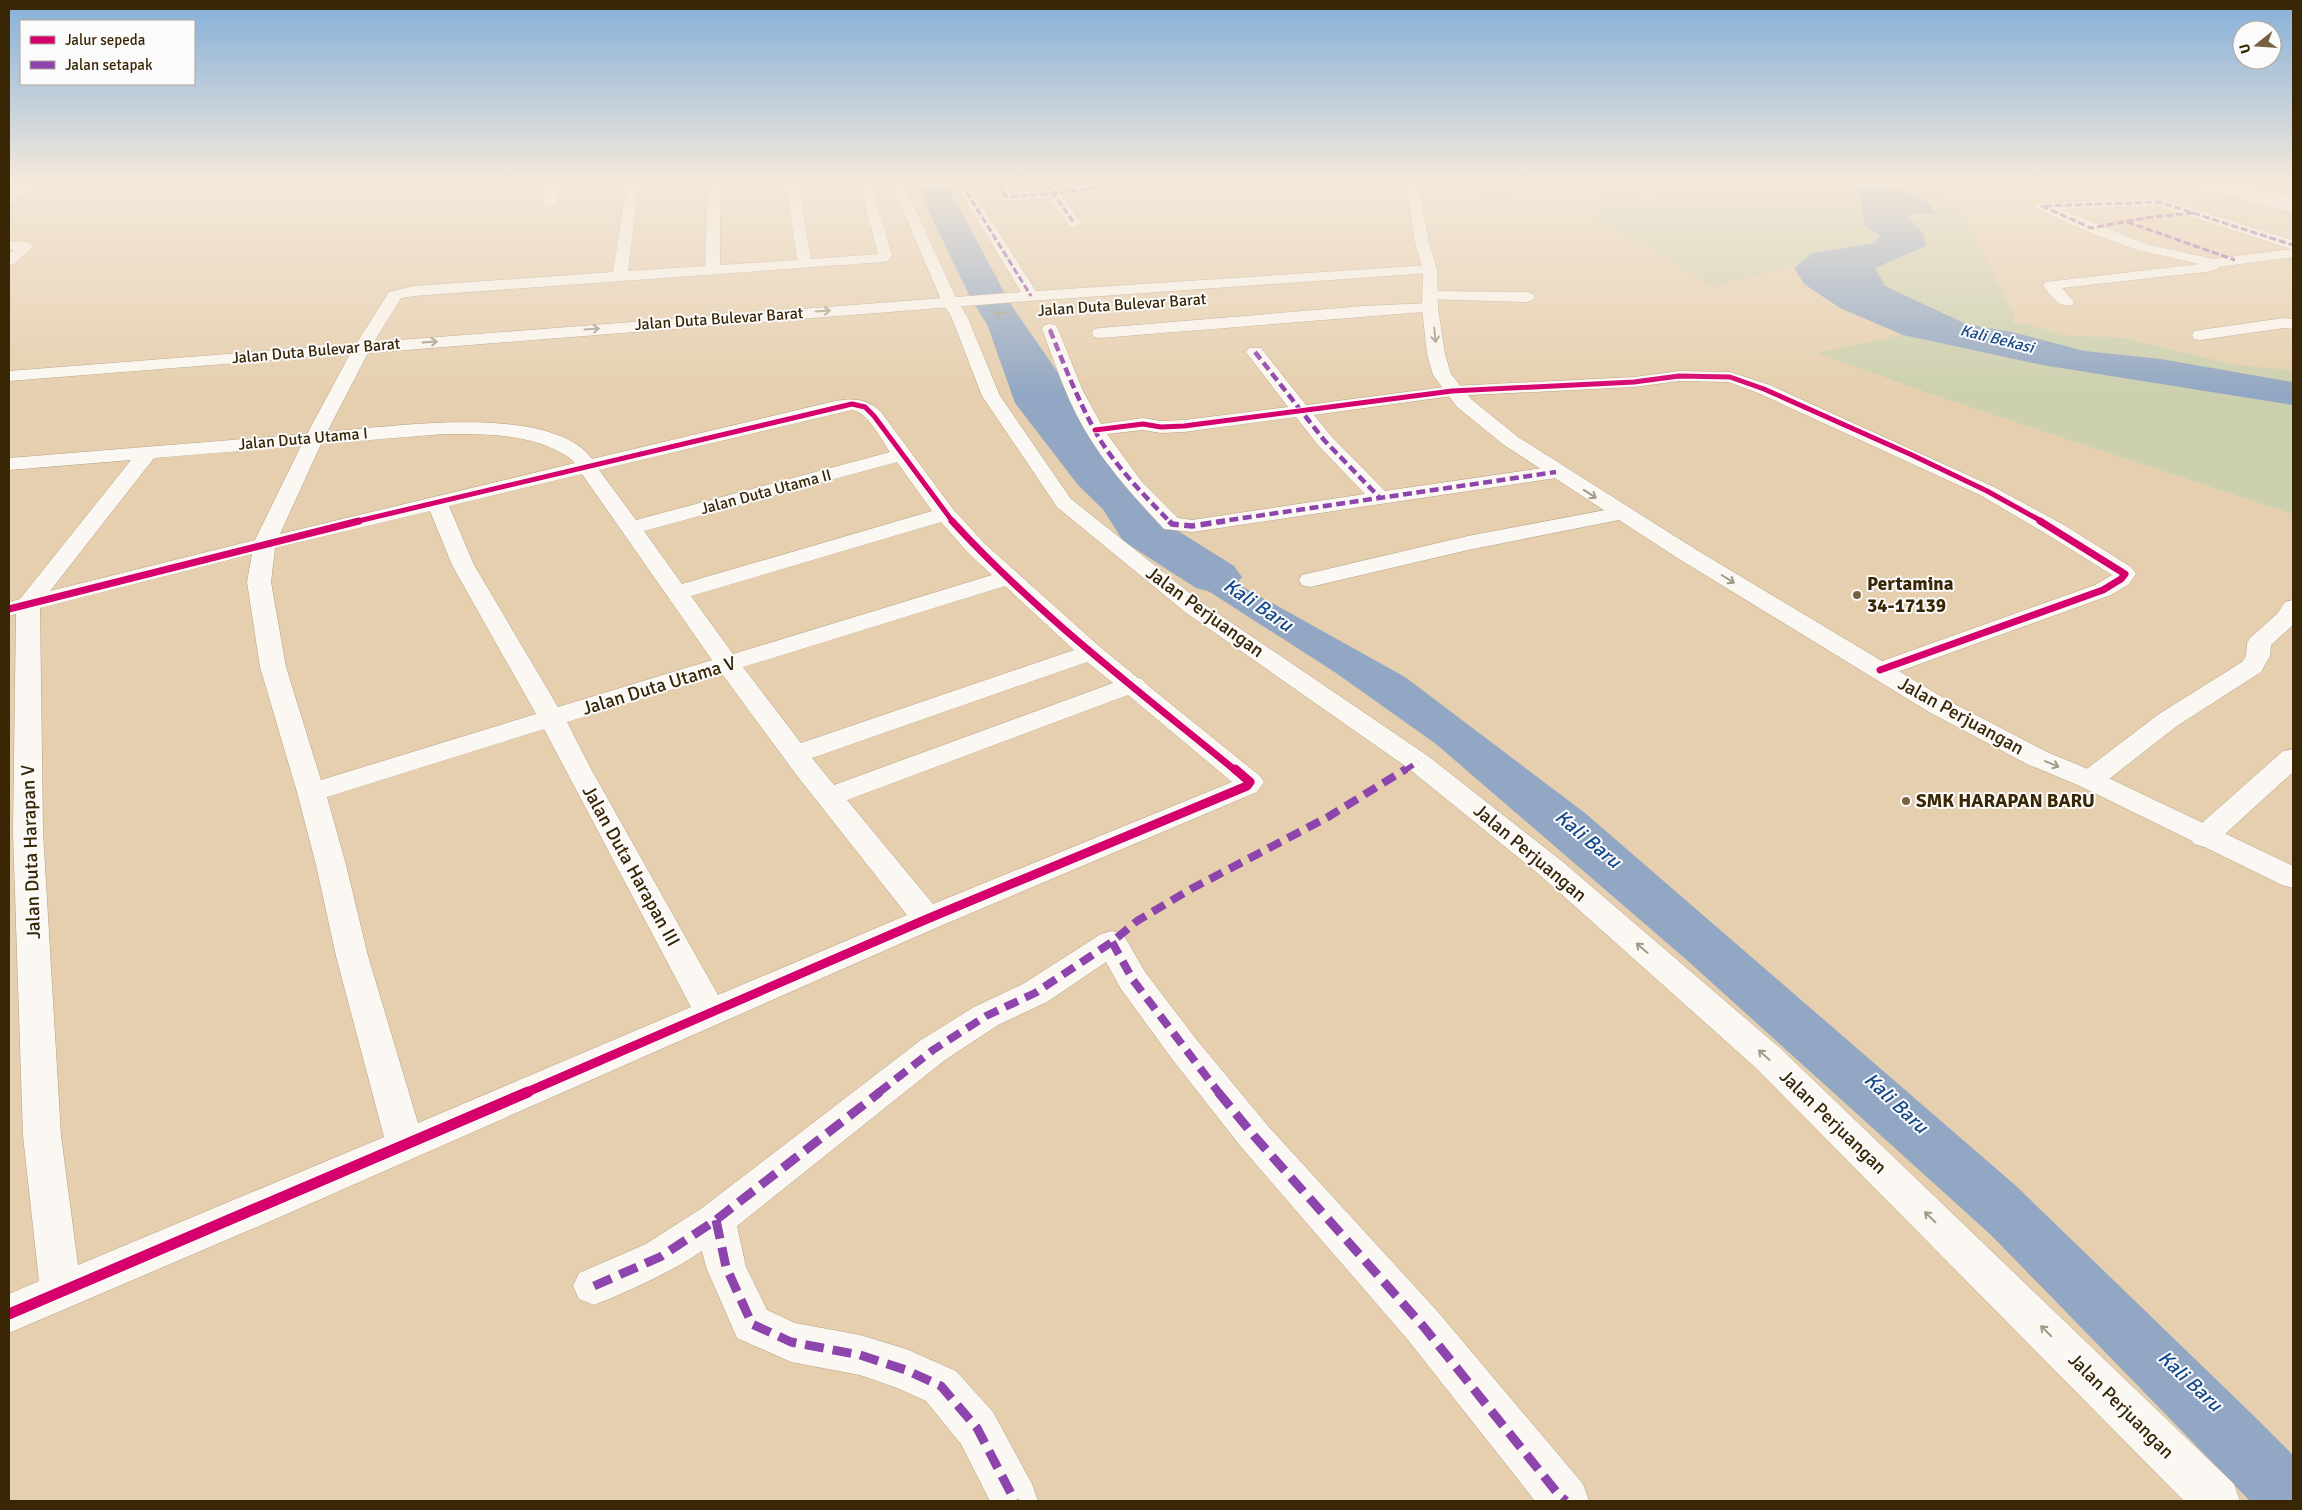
<svg xmlns="http://www.w3.org/2000/svg" width="2302" height="1510" font-family="Signika,sans-serif">
	<rect width="100%" height="100%" fill="#e6cfaf"/>
	<g fill="#ccd0ae">
		<path d="M 1517,183 L 1623,183 L 1430,210 L 1432,205 Z"/>
		<path d="M 1659,183 L 1838,183 L 1860,196 L 1865,225 L 1880,236 L 1874,243 L 1713,287 L 1582,208 L 1677,198 L 1575,201 L 1579,197 Z"/>
		<path d="M 1890,183 L 1935,183 L 1959,206 L 2014,316 L 2013,324 L 2032,325 L 2062,335 L 2123,338 L 2235,365 L 2293,370 L 2293,382 L 2161,359 L 2085,351 L 2012,332 L 1966,324 L 1885,286 L 1875,267 L 1926,246 L 1923,233 L 1905,214 L 1936,214 L 1931,205 Z"/>
		<path d="M 1903,335 L 2042,365 L 2293,405 L 2293,514 L 1937,396 L 1817,353 Z"/>
	</g>
	<g fill="#92a7c3">
		<path d="M 923,183 L 946,183 L 1019,320 L 1048,398 L 1095,481 L 1141,530 L 1405,677 L 1585,813 L 2015,1185 L 2255,1417 L 2293,1455 L 2293,1501 L 2250,1501 L 1991,1235 L 1689,962 L 1436,744 L 1336,673 L 1171,567 L 1126,532 L 1078,485 L 1015,403 L 987,324 Z"/>
		<path d="M 1838,183 L 1890,183 L 1931,205 L 1936,214 L 1905,214 L 1923,233 L 1926,246 L 1875,268 L 1885,286 L 1966,324 L 2012,332 L 2085,351 L 2161,359 L 2293,382 L 2293,405 L 2042,365 L 1903,335 L 1840,308 L 1804,284 L 1794,268 L 1813,253 L 1874,243 L 1880,236 L 1865,225 L 1860,196 Z"/>
	</g>
	<g fill="none" stroke-linecap="round" stroke-linejoin="round">
		<path fill="#92a7c3" fill-rule="evenodd" d="M 915,183 L 945,183 L 1007,299 L 1159,519 L 1234,566 L 1242,577 L 1234,588 L 1215,593 L 1196,588 L 1123,541 L 971,299 Z"/>
		<defs>
			<g id="minor">
				<path d="M 24,183 L 38,183 L 14,202 L 9,203 L 9,193 Z"/>
				<path d="M 549,183 L 561,183 L 556,203 L 549,207 L 542,203 Z"/>
				<path d="M 627,183 L 639,183 L 628,271 L 705,266 L 708,183 L 720,183 L 720,265 L 797,260 L 786,183 L 798,183 L 811,259 L 878,254 L 859,183 L 871,183 L 892,255 L 888,261 L 883,262 L 414,296 L 401,298 L 374,342 L 1021,292 L 955,183 L 967,183 L 1036,291 L 1430,265 L 1435,266 L 1437,269 L 1435,272 L 1430,273 L 1016,302 L 368,353 L 327,432 C 389,427 551,402 592,459 L 835,401 C 853,398 867,398 881,412 L 953,509 L 985,544 L 1100,647 L 1138,678 L 1142,679 L 1146,684 L 1260,776 L 1264,782 L 1257,792 L 938,927 L 280,1217 L 9,1333 L 9,1294 L 39,1281 L 23,1136 L 13,832 L 16,614 L 9,616 L 9,602 L 20,599 L 131,460 L 9,470 L 9,458 L 307,434 L 350,354 L 9,381 L 9,371 L 356,344 L 389,292 L 414,286 L 613,272 ZM 852,410 C 868,412 881,439 890,452 L 636,520 L 599,470 ZM 444,434 C 483,434 520,433 556,450 C 563,454 570,457 575,463 L 280,534 L 321,444 ZM 301,446 L 255,540 L 50,591 L 154,458 ZM 897,462 L 932,511 L 682,584 L 644,531 ZM 582,474 L 712,660 L 558,707 L 474,565 L 449,506 ZM 430,511 L 452,565 L 536,714 L 321,780 L 286,667 L 271,582 L 275,548 ZM 941,522 L 969,554 L 992,575 L 733,654 L 691,596 ZM 252,554 L 247,582 L 260,667 L 297,792 L 316,865 L 336,956 L 384,1137 L 78,1265 L 61,1136 L 43,832 L 40,608 ZM 1005,586 L 1074,650 L 801,743 L 743,667 ZM 1087,662 L 1113,683 L 834,785 L 812,758 ZM 722,674 L 798,777 L 907,915 L 718,995 L 591,769 L 567,722 ZM 1128,695 L 1232,782 L 933,904 L 847,800 ZM 544,729 L 691,1007 L 418,1123 L 368,956 L 346,865 L 327,797 Z"/>
				<path d="M 993,183 L 1005,183 L 1010,193 L 1013,193 L 1044,190 L 1040,183 L 1052,183 L 1056,189 L 1114,183 L 1155,183 L 1149,187 L 1062,196 L 1081,223 L 1074,227 L 1069,226 L 1049,197 L 1013,201 L 1000,199 Z"/>
				<path d="M 2217,183 L 2237,183 L 2293,197 L 2293,205 L 2218,186 Z"/>
				<path d="M 2159,198 L 2293,240 L 2293,257 L 2219,267 L 2216,270 L 2205,272 L 2062,288 L 2074,302 L 2072,305 C 2059,309 2050,295 2043,285 L 2046,282 L 2199,264 L 2137,250 L 2086,231 L 2037,209 L 2035,206 L 2037,203 ZM 2158,206 L 2288,248 L 2291,249 L 2214,259 L 2146,244 L 2061,209 Z"/>
				<path d="M 9,241 L 27,242 L 34,246 L 14,264 L 9,265 L 9,254 L 14,250 L 9,249 Z"/>
				<path d="M 1430,291 L 1527,292 L 1533,294 L 1535,297 L 1533,300 L 1527,302 L 1424,299 L 1422,296 L 1424,293 Z"/>
				<path d="M 1430,303 L 1436,305 L 1438,308 L 1436,311 L 1100,338 L 1094,337 L 1092,333 L 1094,329 L 1100,328 L 1364,306 Z"/>
				<path d="M 2284,318 L 2293,319 L 2293,329 L 2284,328 L 2200,340 L 2194,339 L 2192,335 L 2194,331 L 2200,330 Z"/>
				<path d="M 1050,324 L 1056,325 L 1058,329 L 1083,391 L 1101,424 L 1143,418 L 1161,421 L 1184,420 L 1288,407 L 1246,352 L 1249,348 L 1261,348 L 1306,405 L 1452,386 L 1634,377 L 1679,371 L 1730,372 L 1770,385 L 1994,487 L 2064,525 L 2131,567 L 2136,574 L 2129,584 L 2111,595 L 1889,675 L 1880,678 L 1871,675 L 1867,670 L 1871,665 L 2095,585 L 2112,575 L 2048,535 L 1980,495 L 1758,393 L 1728,382 L 1679,381 L 1634,387 L 1452,396 L 1314,415 L 1331,436 L 1385,491 L 1556,466 L 1563,468 L 1566,472 L 1563,476 L 1556,478 L 1192,532 L 1164,529 C 1138,501 1112,473 1091,440 C 1069,406 1056,367 1042,329 L 1044,325 ZM 1296,417 L 1317,444 L 1365,494 L 1192,520 L 1178,518 L 1142,482 L 1107,434 L 1143,430 L 1161,433 L 1184,432 Z"/>
				<path d="M 1621,507 L 1629,508 L 1632,513 L 1629,518 L 1468,550 L 1310,587 L 1302,585 L 1299,580 L 1302,575 L 1468,536 Z"/>
				<path d="M 2293,600 L 2293,625 L 2271,645 L 2270,656 L 2261,672 L 2177,726 L 2100,786 L 2090,789 L 2080,786 L 2076,780 L 2080,774 L 2159,714 L 2242,662 L 2246,656 L 2247,643 L 2250,638 L 2277,614 L 2285,602 Z"/>
				<path d="M 2293,749 L 2293,772 L 2214,844 L 2204,847 L 2194,844 L 2189,837 L 2194,830 L 2283,751 Z"/>
				<path d="M 1112,931 L 1123,934 L 1145,972 L 1196,1039 L 1268,1126 L 1438,1312 L 1583,1484 L 1589,1501 L 1535,1501 L 1408,1340 L 1242,1148 L 1172,1059 L 1121,989 L 1106,962 L 1047,1002 L 998,1025 L 945,1060 L 737,1226 L 746,1267 L 767,1310 L 795,1323 L 860,1335 L 906,1349 L 956,1371 L 993,1412 L 1032,1484 L 1038,1501 L 990,1501 L 961,1444 L 926,1401 L 897,1388 L 860,1375 L 791,1362 L 737,1338 L 706,1267 L 702,1251 C 669,1273 632,1290 594,1305 L 579,1299 L 573,1286 L 579,1273 L 646,1244 L 702,1208 L 921,1040 L 974,1007 L 1023,984 L 1101,934 Z"/>
			</g>
			<path id="tertiary" d="M 2187,183 L 2207,183 L 2293,204 L 2293,212 L 2188,186 Z"/>
			<g id="primary">
				<path d="M 891,183 L 903,183 L 958,302 L 967,316 L 1000,396 L 1071,499 L 1201,602 L 1428,756 L 1563,862 L 1780,1048 L 2234,1484 L 2240,1501 L 2184,1501 L 1756,1068 L 1541,876 L 1408,768 L 1185,612 L 1057,507 L 982,396 L 951,316 L 942,302 Z"/>
				<path d="M 1406,183 L 1418,183 L 1429,243 L 1437,269 L 1438,308 L 1445,354 L 1451,374 L 1471,399 L 1518,437 L 1695,549 L 1947,700 L 2047,752 L 2100,774 L 2293,866 L 2293,888 L 2282,885 L 2080,786 L 2027,764 L 1929,712 L 1679,559 L 1504,445 L 1457,407 L 1433,375 L 1427,354 L 1422,308 L 1423,269 L 1415,243 Z"/>
			</g>
		</defs>
		<use href="#minor" stroke="#b5a184" stroke-width="1"/>
		<use href="#tertiary" stroke="#b5a184" stroke-width="1"/>
		<use href="#primary" stroke="#b5a184" stroke-width="1"/>
		<use href="#minor" fill="#fbf8f3" fill-rule="evenodd"/>
		<use href="#tertiary" fill="#fbf8f3" fill-rule="evenodd"/>
		<use href="#primary" fill="#fbf8f3" fill-rule="evenodd"/>
		<g stroke="#8e44ad" stroke-width="3" stroke-dasharray="7 3" stroke-linecap="butt">
			<path d="M 961,183 L 1031,296"/>
			<path d="M 999,183 L 1005,196 L 1013,197 L 1149,183"/>
			<path d="M 1046,183 L 1074,223"/>
			<path d="M 2193,213 L 2151,217 L 2091,228 L 2042,206 L 2159,202 L 2293,245"/>
			<path d="M 2127,222 L 2235,260"/>
			<path d="M 1050,329 L 1051,331"/>
		</g>
		<g stroke="#8e44ad" stroke-width="4.5" stroke-dasharray="9 4.5" stroke-linecap="butt">
			<path d="M 1050,330 C 1065,367 1079,403 1099,438 C 1118,469 1145,496 1170,522"/>
			<path d="M 1255,352 L 1324,440 L 1379,497"/>
			<path d="M 1216,522 L 1556,472"/>
		</g>
		<g stroke="#8e44ad" stroke-width="5.5" stroke-dasharray="11 5.5" stroke-linecap="butt">
			<path d="M 1169,521 L 1172,524 L 1192,526 L 1225,521"/>
			<path d="M 1404,771 L 1418,762"/>
		</g>
		<g stroke="#8e44ad" stroke-width="8" stroke-dasharray="14 8" stroke-linecap="butt">
			<path d="M 1112,942 L 1133,980 L 1219,1093"/>
			<path d="M 878,1093 L 933,1050 L 986,1016 L 1035,993 L 1112,942 L 1137,921 L 1191,889 L 1328,817 L 1406,769"/>
		</g>
		<g stroke="#8e44ad" stroke-width="9" stroke-dasharray="19 9" stroke-linecap="butt">
			<path d="M 1218,1092 L 1255,1137 L 1423,1326 L 1559,1495 L 1566,1501"/>
			<path d="M 716,1220 L 726,1267 L 752,1324 L 791,1342 L 860,1355 L 906,1370 L 941,1386 L 977,1428 L 1015,1501"/>
			<path d="M 594,1286 L 660,1257 L 716,1220 L 880,1092"/>
		</g>
		<defs>
			<g id="cycleway-far3">
				<path d="M 1095,430 L 1143,424 L 1161,427 L 1184,426 L 1452,391 L 1634,382 L 1679,376 L 1730,377 L 1764,389 L 1912,455 L 1987,491 L 2043,522"/>
				<path d="M 354,522 L 852,404 L 865,407 L 874,416 L 953,522"/>
			</g>
			<g id="cycleway-far2">
				<path d="M 952,521 C 1036,613 1140,692 1236,771"/>
				<path d="M 9,609 L 359,521"/>
				<path d="M 1880,670 L 2103,590 L 2121,579 L 2125,574 L 2040,521"/>
			</g>
			<path id="cycleway-far1" d="M 525,1093 L 927,919 L 1247,786 L 1250,782 L 1235,769"/>
			<path id="cycleway" d="M 9,1314 L 528,1092"/>
		</defs>
		<use href="#cycleway-far3" stroke="#fbfbfb" stroke-width="7"/>
		<use href="#cycleway-far2" stroke="#fbfbfb" stroke-width="9"/>
		<use href="#cycleway-far1" stroke="#fbfbfb" stroke-width="12"/>
		<use href="#cycleway" stroke="#fbfbfb" stroke-width="14"/>
		<use href="#cycleway-far3" stroke="#d6006c" stroke-width="5"/>
		<use href="#cycleway-far2" stroke="#d6006c" stroke-width="7"/>
		<use href="#cycleway-far1" stroke="#d6006c" stroke-width="9"/>
		<use href="#cycleway" stroke="#d6006c" stroke-width="11"/>
	</g>
	<defs><path id="oneway-shaft" d="M-6 0H5M1.5-3L5.5 0L1.5 3" fill="none" stroke-width="1.6" stroke-linecap="round" stroke-linejoin="round" transform="scale(1.25)"/></defs>
	<g stroke="#a49a88">
		<use href="#oneway-shaft" transform="translate(823 311) rotate(-4)"/>
		<use href="#oneway-shaft" transform="translate(1001 313) rotate(176)"/>
		<use href="#oneway-shaft" transform="translate(592 329) rotate(-4)"/>
		<use href="#oneway-shaft" transform="translate(1435 335) rotate(84)"/>
		<use href="#oneway-shaft" transform="translate(430 342) rotate(-4)"/>
		<use href="#oneway-shaft" transform="translate(1590 494) rotate(33)"/>
		<use href="#oneway-shaft" transform="translate(1728 579) rotate(32)"/>
		<use href="#oneway-shaft" transform="translate(2052 764) rotate(23)"/>
		<use href="#oneway-shaft" transform="translate(1642 948) rotate(-139)"/>
		<use href="#oneway-shaft" transform="translate(1764 1055) rotate(-138)"/>
		<use href="#oneway-shaft" transform="translate(1930 1217) rotate(-136)"/>
		<use href="#oneway-shaft" transform="translate(2046 1331) rotate(-135)"/>
	</g>
	<linearGradient id="sky" x2="0" y2="1"><stop stop-color="#85afd9"/><stop offset="0.46" stop-color="#f4e9db"/><stop offset="1" stop-color="#f4e9db" stop-opacity="0"/></linearGradient>
	<rect width="2302" height="394" fill="url(#sky)"/>
	<g fill="#766140" stroke="#fbfbfb" stroke-width="2">
		<circle cx="1857" cy="595" r="5"/>
		<circle cx="1906" cy="801" r="5"/>
	</g>
	<g text-anchor="middle" dominant-baseline="central" stroke-width="4" stroke-linejoin="round" paint-order="stroke">
		<g font-size="16" fill="#392605" stroke="#fbfbfb">
			<text transform="translate(1122 305) rotate(-4)">Jalan Duta Bulevar Barat</text>
			<text transform="translate(719 319) rotate(-4)">Jalan Duta Bulevar Barat</text>
			<text transform="translate(316 351) rotate(-5)">Jalan Duta Bulevar Barat</text>
			<text transform="translate(303 439) rotate(-5)">Jalan Duta Utama I</text>
			<text transform="translate(766 492) rotate(-15)">Jalan Duta Utama II</text>
		</g>
		<g font-size="16" font-style="italic" fill="#15498a" stroke="#fbfbfb">
			<text transform="translate(1997 339) rotate(14)">Kali Bekasi</text>
		</g>
		<g font-size="19" font-weight="bold" fill="#392605" stroke="#fbfbfb" text-anchor="start">
			<text x="1867" y="584">Pertamina<tspan x="1867" dy="22">34-17139</tspan></text>
			<text x="1916" y="801">SMK HARAPAN BARU</text>
		</g>
		<g font-size="19" fill="#392605" stroke="#fbfbfb">
			<text transform="translate(1205 612) rotate(36)">Jalan Perjuangan</text>
			<text transform="translate(659 686) rotate(-17)">Jalan Duta Utama V</text>
			<text transform="translate(1961 716) rotate(29)">Jalan Perjuangan</text>
			<text transform="translate(31 852) rotate(-92)">Jalan Duta Harapan V</text>
			<text transform="translate(1530 853) rotate(40)">Jalan Perjuangan</text>
			<text transform="translate(631 866) rotate(61)">Jalan Duta Harapan III</text>
			<text transform="translate(1833 1122) rotate(44)">Jalan Perjuangan</text>
			<text transform="translate(2121 1406) rotate(45)">Jalan Perjuangan</text>
		</g>
		<g font-size="20" font-style="italic" fill="#15498a" stroke="#fbfbfb">
			<text transform="translate(1258 605) rotate(34)">Kali Baru</text>
			<text transform="translate(1588 839) rotate(40)">Kali Baru</text>
			<text transform="translate(1896 1103) rotate(43)">Kali Baru</text>
			<text transform="translate(2190 1381) rotate(43)">Kali Baru</text>
		</g>
	</g>
	<rect width="2302" height="1510" fill="none" stroke="#392605" stroke-width="20"/>
	<rect x="20" y="20" width="175" height="65" fill="#fbfbfb" stroke="#ada699"/>
	<rect x="30" y="36" width="25" height="8" fill="#d6006c" stroke="#ada699"/>
	<text x="65" y="45" font-size="15" fill="#392605">Jalur sepeda</text>
	<rect x="30" y="61" width="25" height="8" fill="#8e44ad" stroke="#ada699"/>
	<text x="65" y="70" font-size="15" fill="#392605">Jalan setapak</text>
	<g transform="translate(2257 45) rotate(253)"><circle r="24" fill="#fbfbfb" stroke="#ada699"/>
	<path d="M0-4L9 19L0 12L-9 19Z" fill="#766140"/>
	<text y="-8" font-size="14" font-weight="bold" text-anchor="middle" fill="#392605">U</text>
	</g>
</svg>
